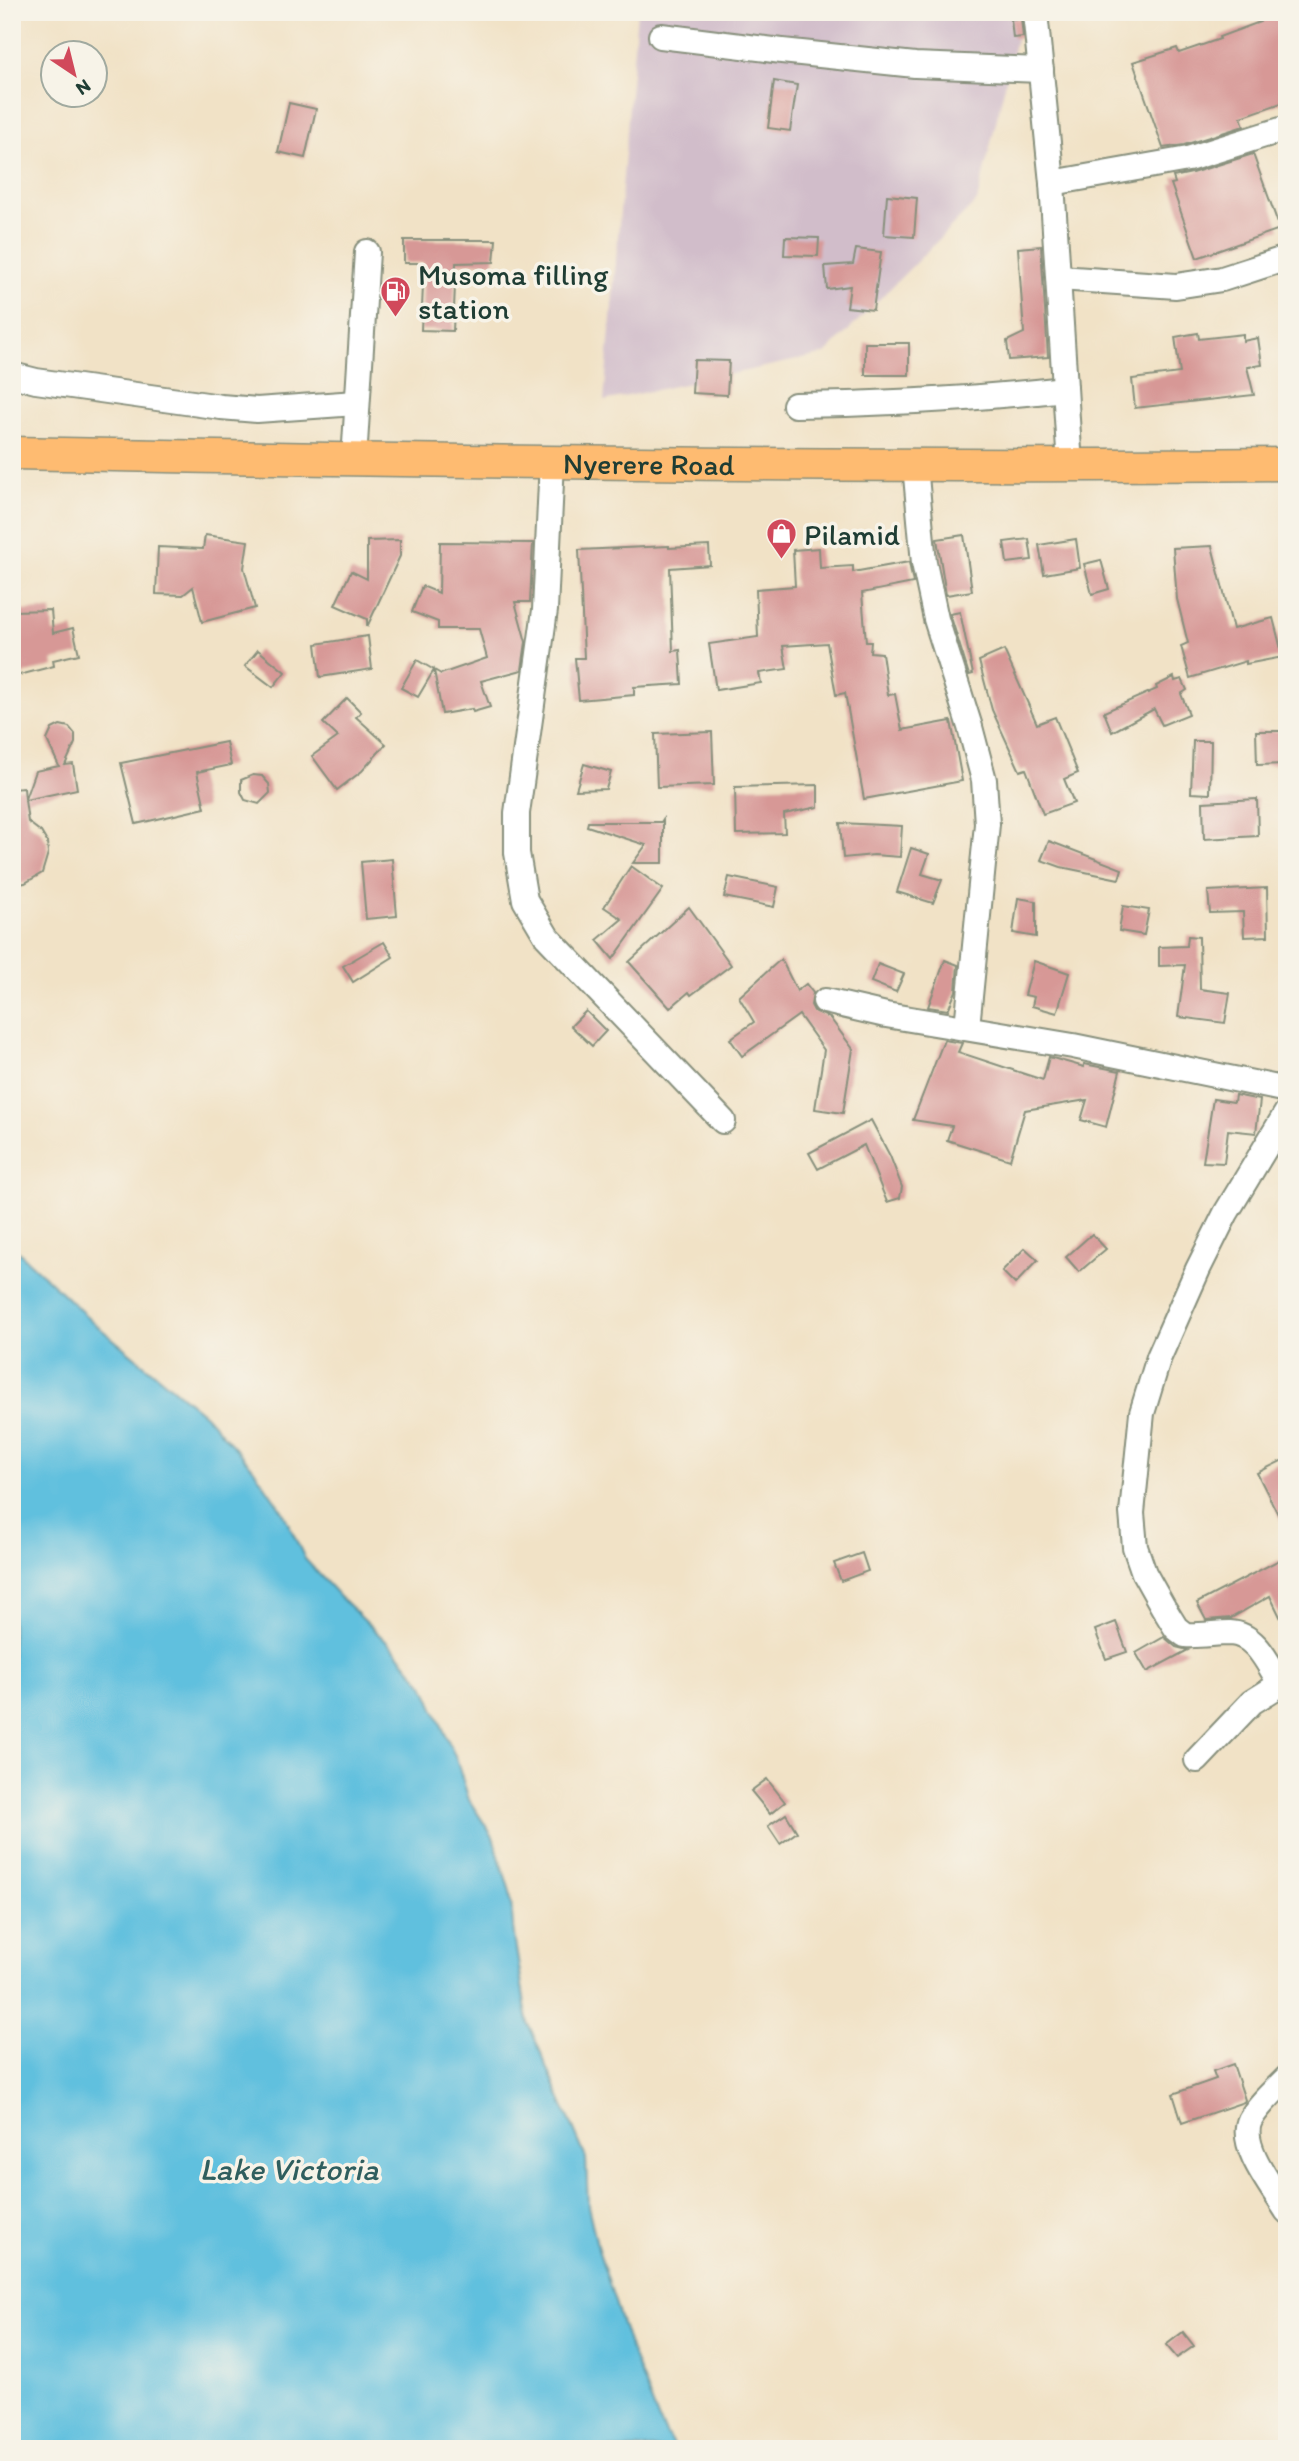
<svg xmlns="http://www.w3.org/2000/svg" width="1299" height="2461" font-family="Itim,sans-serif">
	<rect width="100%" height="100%" fill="#f7f3e8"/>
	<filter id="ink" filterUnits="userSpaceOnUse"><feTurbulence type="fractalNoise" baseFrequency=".0143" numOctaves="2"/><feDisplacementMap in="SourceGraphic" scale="14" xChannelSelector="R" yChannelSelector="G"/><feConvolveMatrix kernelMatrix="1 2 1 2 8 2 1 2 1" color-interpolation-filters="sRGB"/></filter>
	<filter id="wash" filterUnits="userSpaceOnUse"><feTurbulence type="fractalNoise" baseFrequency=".00686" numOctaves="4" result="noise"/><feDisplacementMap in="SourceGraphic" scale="28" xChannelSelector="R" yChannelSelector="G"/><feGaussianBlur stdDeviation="1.57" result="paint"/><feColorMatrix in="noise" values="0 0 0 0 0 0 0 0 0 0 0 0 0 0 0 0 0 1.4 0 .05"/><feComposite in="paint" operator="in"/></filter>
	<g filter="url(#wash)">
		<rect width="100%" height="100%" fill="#f1e2c6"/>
		<path fill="#d1bdca" d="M 637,12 L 1015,12 L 1018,30 L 977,201 L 825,354 L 604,401 Z"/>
		<path fill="#60c0de" stroke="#407e89" stroke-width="2" d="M 12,1246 L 95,1324 L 205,1415 L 253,1468 L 283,1512 L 305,1559 L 340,1597 L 395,1650 L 424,1685 L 457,1761 L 469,1800 L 493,1837 L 510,1892 L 514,1936 L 528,2023 L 586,2158 L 588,2206 L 598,2249 L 628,2343 L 659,2421 L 675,2449 L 12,2449 Z"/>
		<g id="blocks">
			<g fill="#d79896">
				<path d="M 1279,12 L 1287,12 L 1287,101 L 1241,117 L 1244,126 L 1184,145 L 1163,148 L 1133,62 L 1177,48 L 1179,53 L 1220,39 L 1219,37 L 1260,22 L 1259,19 Z"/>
				<path d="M 1021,18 L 1023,37 L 1013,38 L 1011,19 Z"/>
				<path d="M 774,81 L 797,85 L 790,131 L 768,128 Z"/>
				<path d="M 289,103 L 316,109 L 305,158 L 278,152 Z"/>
				<path d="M 1253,154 L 1280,229 L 1197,258 L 1171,184 L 1175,183 L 1173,177 L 1192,173 Z"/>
				<path d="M 887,195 L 917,198 L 914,237 L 884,235 Z"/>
				<path d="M 785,237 L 819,238 L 818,256 L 784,255 Z"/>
				<path d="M 404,240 L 496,240 L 494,262 L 456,263 L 453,331 L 421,330 L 424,263 L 404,263 Z"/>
				<path d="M 1041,246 L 1048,357 L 1009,360 L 1007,341 L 1024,333 L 1018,248 Z"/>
				<path d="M 856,249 L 881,252 L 873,310 L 847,307 L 850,286 L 827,289 L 825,266 L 853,264 Z"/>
				<path d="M 1198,333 L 1199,339 L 1243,334 L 1243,341 L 1258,338 L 1262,365 L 1247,367 L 1254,395 L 1135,408 L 1132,379 L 1180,373 L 1175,337 Z"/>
				<rect x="865" y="343" width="44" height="32"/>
				<path d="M 694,360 L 729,361 L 727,395 L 692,393 Z"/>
				<path d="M 205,535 L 248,541 L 244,568 L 255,608 L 202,622 L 193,587 L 183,595 L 156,594 L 158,547 L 203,549 Z"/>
				<path d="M 964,535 L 972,591 L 946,595 L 937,539 Z"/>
				<path d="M 1029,539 L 1032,560 L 1007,563 L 1004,542 Z"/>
				<path d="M 1076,539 L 1080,568 L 1044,574 L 1039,545 Z"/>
				<path d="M 400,540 L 400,556 L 367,627 L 367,619 L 335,605 L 351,571 L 367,579 L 367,541 Z"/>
				<path d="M 440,542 L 533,543 L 530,602 L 515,602 L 526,642 L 522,670 L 481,681 L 490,707 L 473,712 L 472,709 L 442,714 L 434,670 L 418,697 L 401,688 L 417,660 L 441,674 L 487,658 L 479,629 L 438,629 L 438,622 L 412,612 L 422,586 L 439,593 Z"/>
				<path d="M 669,546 L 669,548 L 709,546 L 710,565 L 670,568 L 673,651 L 680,650 L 682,684 L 634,687 L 634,695 L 579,700 L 575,658 L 584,658 L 579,550 Z"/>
				<path d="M 1212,546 L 1233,629 L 1273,618 L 1283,657 L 1246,664 L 1246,661 L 1190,678 L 1181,646 L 1188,643 L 1177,599 L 1173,548 Z"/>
				<path d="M 819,548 L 820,568 L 853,566 L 853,572 L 909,562 L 913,583 L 862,593 L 866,642 L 871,642 L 870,652 L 882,653 L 888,695 L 895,694 L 902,730 L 951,721 L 962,781 L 864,799 L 845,693 L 836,695 L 827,643 L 783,646 L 787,669 L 759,673 L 761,683 L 716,690 L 709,644 L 758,637 L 756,589 L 795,586 L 793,550 Z"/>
				<path d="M 1101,560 L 1109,589 L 1092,594 L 1084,564 Z"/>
				<path d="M 51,610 L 53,633 L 73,628 L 79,654 L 53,660 L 54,666 L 12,677 L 12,611 Z"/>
				<path d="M 960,612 L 973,674 L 969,675 L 950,614 Z"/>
				<path d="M 368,636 L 372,669 L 320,677 L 316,644 Z"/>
				<path d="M 258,650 L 285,672 L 273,687 L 245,666 Z"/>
				<path d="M 1004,650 L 1037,724 L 1055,717 L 1078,773 L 1064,779 L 1074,803 L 1043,814 L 1026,769 L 1020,771 L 992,710 L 979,661 Z"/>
				<path d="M 1174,677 L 1175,681 L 1182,679 L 1187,690 L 1181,694 L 1189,714 L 1162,725 L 1154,709 L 1112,732 L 1104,712 L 1157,689 L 1156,686 Z"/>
				<path d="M 347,698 L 361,712 L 356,717 L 386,744 L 362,771 L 337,790 L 312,756 L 338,737 L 323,723 Z"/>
				<path d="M 60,725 L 69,727 L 75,734 L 75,743 L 65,765 L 73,764 L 77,789 L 25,800 L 28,822 L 41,832 L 47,842 L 48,853 L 42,873 L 25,883 L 12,885 L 12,789 L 24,788 L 25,799 L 35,771 L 59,766 L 47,740 L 52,729 Z"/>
				<path d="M 1256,731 L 1287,731 L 1287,764 L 1257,765 Z"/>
				<path d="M 712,732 L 714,785 L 657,787 L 655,734 Z"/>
				<path d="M 1193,741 L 1211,741 L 1210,794 L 1191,793 Z"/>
				<path d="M 226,742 L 231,765 L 197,772 L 205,808 L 136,824 L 121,763 Z"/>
				<path d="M 584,764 L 611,772 L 606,789 L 576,790 Z"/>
				<path d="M 253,775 L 262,776 L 269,784 L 270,793 L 259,804 L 245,800 L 241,792 L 241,780 Z"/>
				<path d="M 818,785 L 818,807 L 784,814 L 785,833 L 736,834 L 735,787 Z"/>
				<path d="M 1257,799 L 1258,836 L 1204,839 L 1203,802 Z"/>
				<path d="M 663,819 L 663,863 L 633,863 L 646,845 L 587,826 L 588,822 L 661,822 Z"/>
				<path d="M 840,823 L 902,826 L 900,857 L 874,855 L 843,858 Z"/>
				<path d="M 1049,841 L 1122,869 L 1119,879 L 1061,867 L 1041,860 Z"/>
				<path d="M 911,848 L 929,854 L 922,874 L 942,880 L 933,903 L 897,892 Z"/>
				<path d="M 392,859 L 397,916 L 366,919 L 361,862 Z"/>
				<path d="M 631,866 L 663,889 L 613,959 L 597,940 L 622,919 L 604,907 Z"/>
				<path d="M 729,877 L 778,887 L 774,907 L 724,897 Z"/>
				<path d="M 1267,888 L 1268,936 L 1244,937 L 1243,912 L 1210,913 L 1208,891 Z"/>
				<path d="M 1018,898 L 1036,901 L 1036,937 L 1013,933 Z"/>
				<path d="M 1123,906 L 1149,910 L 1144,935 L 1119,931 Z"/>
				<path d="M 689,907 L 731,965 L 691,995 L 689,992 L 670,1008 L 629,962 Z"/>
				<path d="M 1188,936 L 1199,937 L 1200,989 L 1230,993 L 1225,1023 L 1178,1017 L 1185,965 L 1159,966 L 1159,947 L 1187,946 Z"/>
				<path d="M 384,942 L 393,957 L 353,982 L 343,966 Z"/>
				<path d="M 781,959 L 797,991 L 806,984 L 813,993 L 811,1005 L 814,1011 L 830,1018 L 853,1049 L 843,1113 L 815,1109 L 824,1050 L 799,1015 L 742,1056 L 730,1039 L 754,1022 L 739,997 Z"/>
				<path d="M 945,960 L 958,965 L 956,991 L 948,1010 L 928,1007 Z"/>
				<path d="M 1034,961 L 1069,973 L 1057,1013 L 1032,1006 L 1034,997 L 1025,995 Z"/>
				<path d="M 878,964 L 904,974 L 896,992 L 871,982 Z"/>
				<path d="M 586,1011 L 606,1031 L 592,1046 L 571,1026 Z"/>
				<path d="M 944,1040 L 962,1043 L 958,1052 L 1043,1080 L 1049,1057 L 1084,1067 L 1084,1064 L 1120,1071 L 1106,1127 L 1081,1120 L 1087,1100 L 1025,1110 L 1010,1160 L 947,1140 L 952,1126 L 913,1120 Z"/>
				<path d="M 1235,1095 L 1260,1100 L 1256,1133 L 1228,1130 L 1224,1163 L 1203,1162 L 1213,1099 L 1234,1102 Z"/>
				<path d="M 871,1120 L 890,1156 L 902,1187 L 900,1198 L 887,1202 L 864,1145 L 818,1169 L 809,1153 Z"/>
				<path d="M 1092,1234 L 1106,1249 L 1079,1272 L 1066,1257 Z"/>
				<path d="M 1025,1248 L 1038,1260 L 1015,1284 L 1002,1271 Z"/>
				<path d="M 1287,1458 L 1287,1532 L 1257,1473 Z"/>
				<path d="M 862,1553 L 868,1571 L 841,1581 L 834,1563 Z"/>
				<path d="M 1279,1560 L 1287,1577 L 1287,1631 L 1270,1596 L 1231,1618 L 1206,1620 L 1197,1603 Z"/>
				<path d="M 1116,1622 L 1127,1652 L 1106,1659 L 1095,1630 Z"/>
				<path d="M 1164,1637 L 1176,1647 L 1188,1650 L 1147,1672 L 1136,1653 Z"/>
				<path d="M 767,1779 L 785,1802 L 770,1814 L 751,1791 Z"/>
				<path d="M 786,1814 L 797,1832 L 780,1844 L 768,1826 Z"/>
				<path d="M 1233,2064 L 1245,2100 L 1244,2102 L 1182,2123 L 1173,2094 L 1216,2079 L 1213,2071 Z"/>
				<path d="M 1183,2332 L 1194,2346 L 1177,2358 L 1166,2345 Z"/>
			</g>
		</g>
	</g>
	<g filter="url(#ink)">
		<use href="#blocks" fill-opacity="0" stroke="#88907d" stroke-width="2"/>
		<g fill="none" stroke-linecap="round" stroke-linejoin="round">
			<defs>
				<g id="minor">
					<path d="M 1035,12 L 1052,183 L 1070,466"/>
					<path d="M 661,36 L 782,51 L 915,65 L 1041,70"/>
					<path d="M 1052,183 L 1188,159 L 1287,128"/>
					<path d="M 1059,278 L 1176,286 L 1222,279 L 1287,258"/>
					<path d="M 12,375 L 36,381 L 221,407 L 257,410 L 356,403"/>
					<path d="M 795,405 C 885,404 975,399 1065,389"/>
					<path d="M 354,460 L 367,252"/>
					<path d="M 552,461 L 545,610 L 517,813 L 517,853 L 525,900 L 547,937 L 723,1121"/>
					<path d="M 915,465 L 924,563 L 936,619 L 970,727 L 984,780 L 987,824 L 967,1027"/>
					<path d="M 825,1001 L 886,1015 L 1073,1046 L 1287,1090"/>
					<path d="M 1280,1683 C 1268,1664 1256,1634 1230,1633 C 1215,1633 1200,1636 1185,1635 L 1176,1628 L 1163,1607 L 1144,1573 L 1135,1547 L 1132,1513 L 1142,1413 L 1159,1357 L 1198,1269 L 1226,1213 L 1287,1112"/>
					<path d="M 1197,1760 L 1252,1702 L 1287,1680"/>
					<path d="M 1287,2078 C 1275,2090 1258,2105 1250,2120 C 1238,2146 1274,2189 1287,2211"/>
				</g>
				<g id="major">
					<path id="s1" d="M 12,453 C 437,462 862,468 1287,464"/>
				</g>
			</defs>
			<use href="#minor" stroke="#88907d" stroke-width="28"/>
			<use href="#major" stroke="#88907d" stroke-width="35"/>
			<use href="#minor" stroke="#fff" stroke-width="24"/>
			<use href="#major" stroke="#febb71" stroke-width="32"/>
		</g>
	</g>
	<defs>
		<symbol id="fuel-pin" viewBox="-11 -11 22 30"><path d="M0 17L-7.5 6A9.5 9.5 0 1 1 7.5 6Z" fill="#d1495b" stroke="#f7f3e8"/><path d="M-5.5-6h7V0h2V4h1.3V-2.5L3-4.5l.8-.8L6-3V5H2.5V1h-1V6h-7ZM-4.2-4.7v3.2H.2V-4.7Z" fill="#fff"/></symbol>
		<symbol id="shop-pin" viewBox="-11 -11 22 30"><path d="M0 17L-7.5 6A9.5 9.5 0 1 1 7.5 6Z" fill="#d1495b" stroke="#f7f3e8"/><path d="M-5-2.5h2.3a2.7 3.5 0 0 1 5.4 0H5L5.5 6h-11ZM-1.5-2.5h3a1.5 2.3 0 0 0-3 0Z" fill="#fff"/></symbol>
	</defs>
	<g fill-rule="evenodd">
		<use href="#fuel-pin" x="378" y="274" width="35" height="47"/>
		<use href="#shop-pin" x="764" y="516" width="35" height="47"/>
	</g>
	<g text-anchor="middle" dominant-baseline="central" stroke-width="7" stroke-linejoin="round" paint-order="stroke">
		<g font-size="30" fill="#1f3d34" stroke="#f7f3e8" text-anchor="start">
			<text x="418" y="274">Musoma filling<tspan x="418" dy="34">station</tspan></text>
			<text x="804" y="534">Pilamid</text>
		</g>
		<g font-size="30" fill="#1f3d34" stroke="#f7f3e8">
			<text stroke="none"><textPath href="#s1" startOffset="637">Nyerere Road</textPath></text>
		</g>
		<g font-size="32" font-style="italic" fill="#2f5e5e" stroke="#f7f3e8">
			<text x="289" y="2169">Lake Victoria</text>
		</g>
	</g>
	<rect width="1299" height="2461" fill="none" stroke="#f7f3e8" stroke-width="42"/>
	<g transform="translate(74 74) rotate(145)"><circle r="33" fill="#f7f3e8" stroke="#a1aaa0" stroke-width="2"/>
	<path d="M0-5L12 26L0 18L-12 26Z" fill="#d1495b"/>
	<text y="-10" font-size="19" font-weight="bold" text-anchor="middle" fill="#1f3d34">N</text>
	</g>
</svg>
